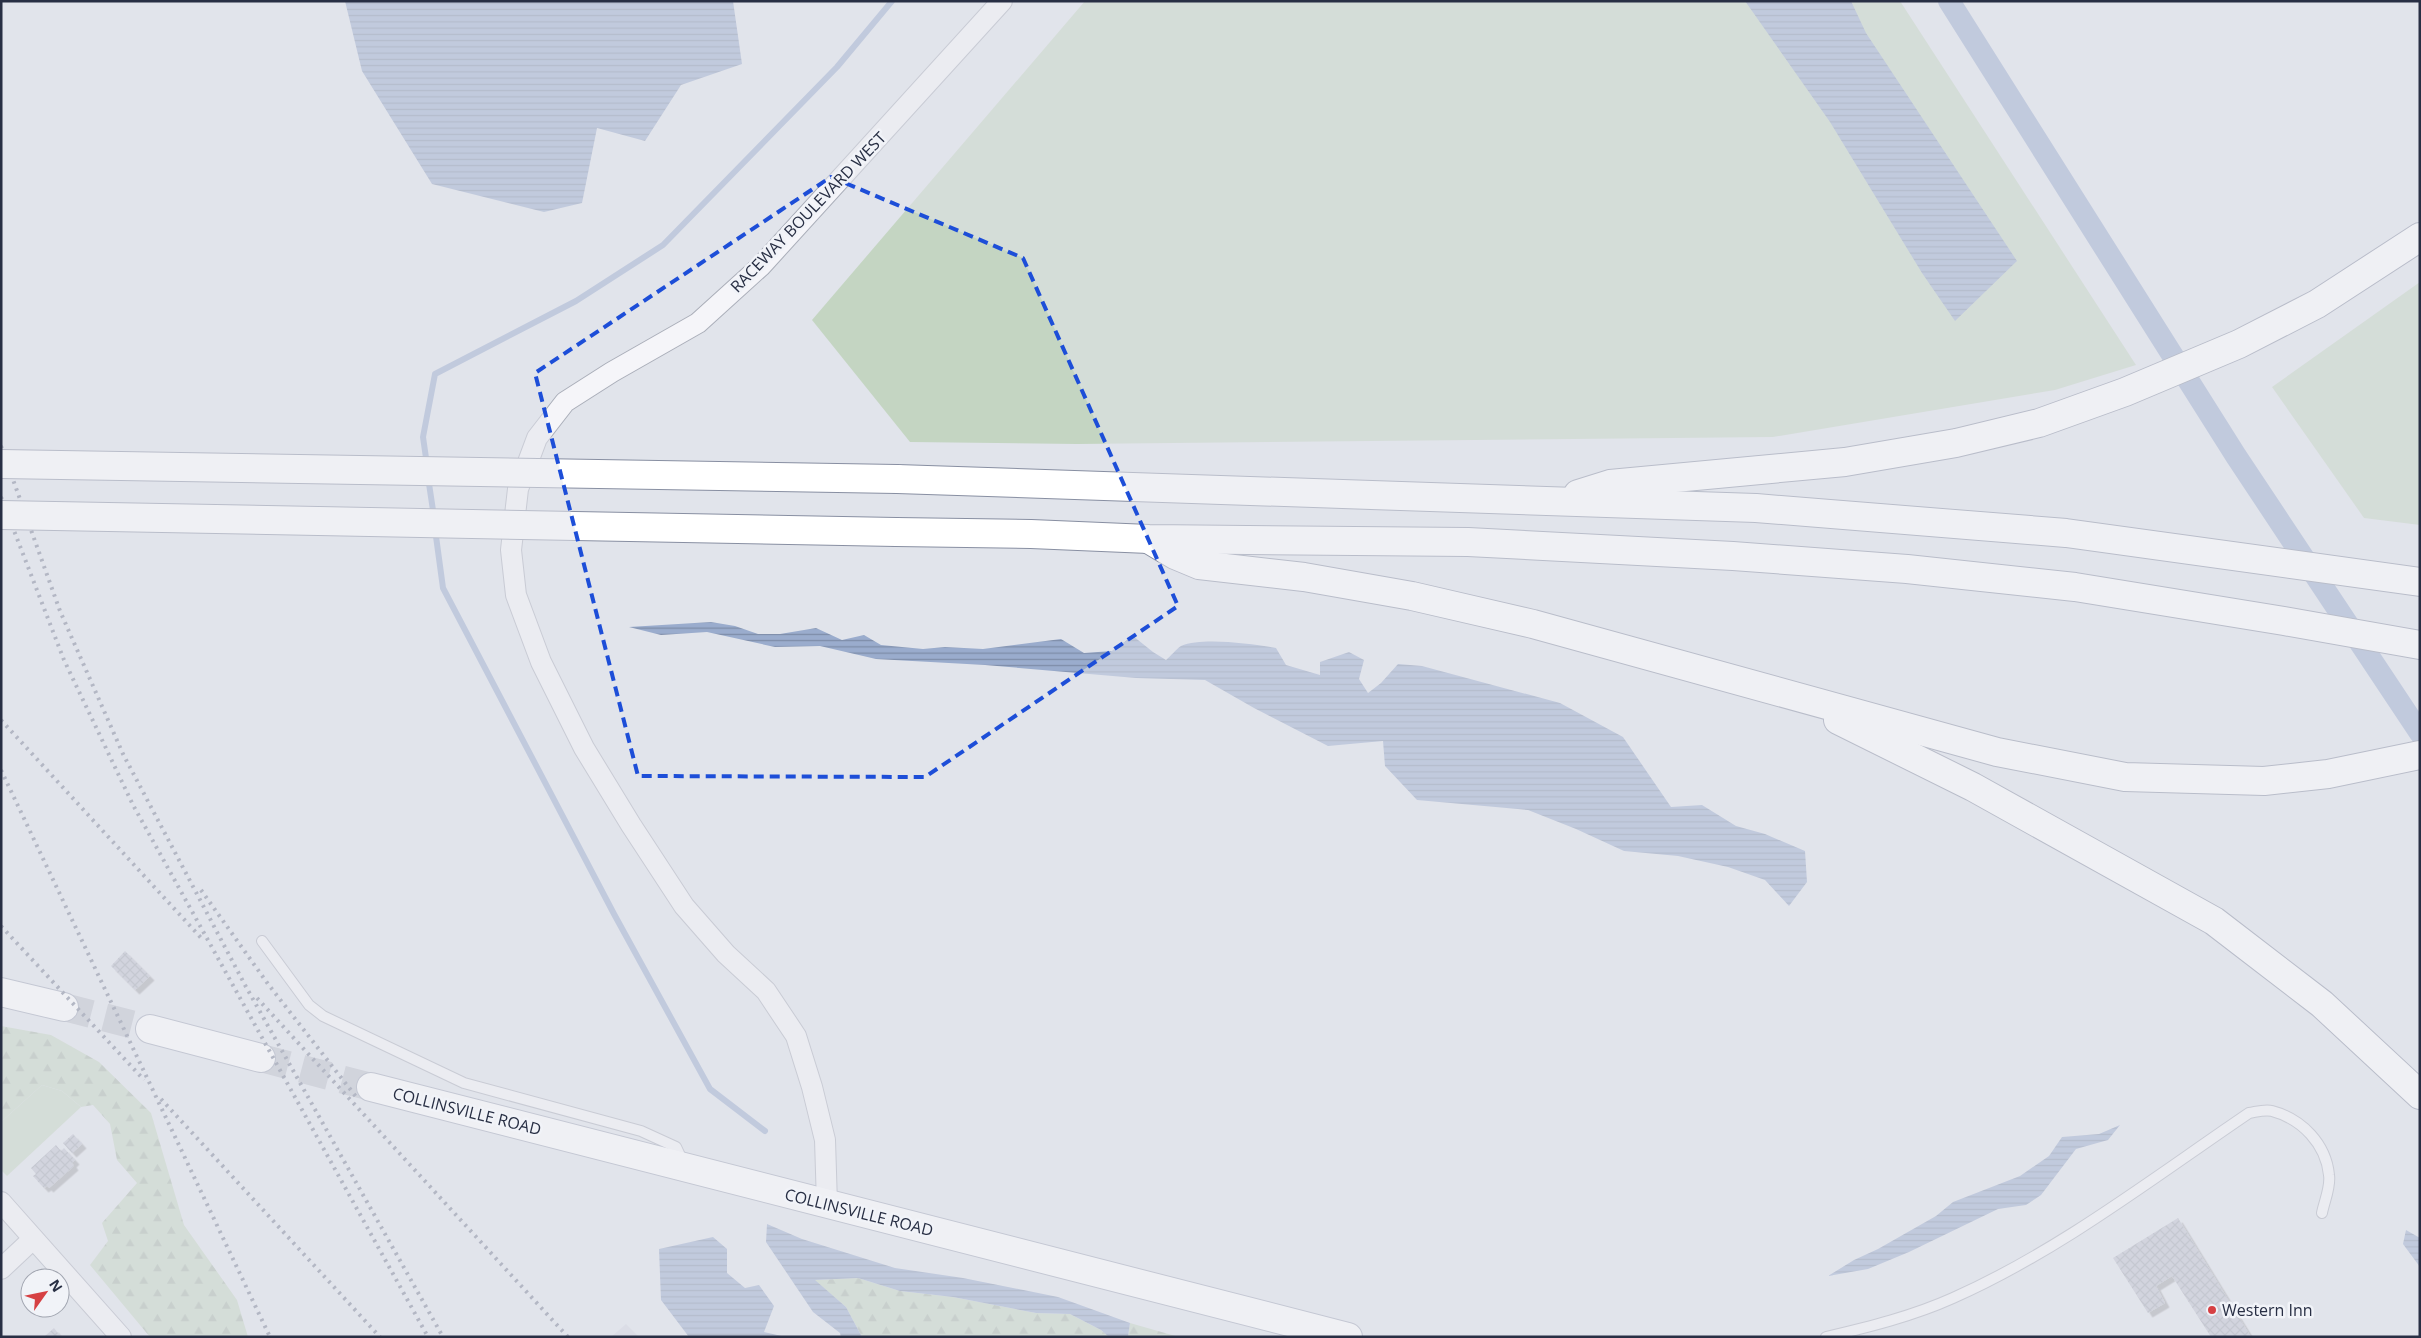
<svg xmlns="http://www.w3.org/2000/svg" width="2421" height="1338" font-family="'Open Sans',sans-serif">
	<defs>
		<pattern id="forest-firs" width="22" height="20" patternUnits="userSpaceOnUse" patternTransform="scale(1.25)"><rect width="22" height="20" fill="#c4d5c2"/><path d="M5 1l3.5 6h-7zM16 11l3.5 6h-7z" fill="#a8b7a8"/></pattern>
		<pattern id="water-rules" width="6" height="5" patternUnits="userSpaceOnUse" patternTransform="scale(1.25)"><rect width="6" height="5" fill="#9aaccd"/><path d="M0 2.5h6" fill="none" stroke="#7e8ca8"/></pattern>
		<pattern id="building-cross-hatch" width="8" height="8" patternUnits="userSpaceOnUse" patternTransform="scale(1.25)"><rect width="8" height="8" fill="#bec2ce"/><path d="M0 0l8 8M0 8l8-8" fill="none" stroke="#a3a7b2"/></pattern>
		<filter id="shadow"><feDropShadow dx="4.5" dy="4.5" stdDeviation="0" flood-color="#0004"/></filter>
	</defs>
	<rect width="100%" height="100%" fill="#e1e4eb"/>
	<path fill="#d3d6e0" d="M 626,1324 L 639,1337 L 611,1337 Z"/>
	<g fill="#c4d5c2">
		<path d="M 1085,1 L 1900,1 L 2136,365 L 2055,390 L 1773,437 L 1077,444 L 910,442 L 812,320 Z"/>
		<path d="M 2420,282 L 2420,525 L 2364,518 L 2272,387 Z"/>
		<path d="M 42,1085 L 62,1091 L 81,1107 L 7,1176 L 1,1170 L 1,1122 Z"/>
	</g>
	<g fill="url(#forest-firs)">
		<path d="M 1,1026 L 51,1035 L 99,1062 L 151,1113 L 184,1225 L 237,1300 L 248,1337 L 150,1337 L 90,1265 L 108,1241 L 102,1223 L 137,1183 L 117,1160 L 110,1124 L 93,1105 L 81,1107 L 62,1091 L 42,1085 L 1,1122 Z"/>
		<path d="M 858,1278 L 900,1291 L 953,1297 L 1036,1313 L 1070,1314 L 1101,1330 L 1109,1337 L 862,1337 L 846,1307 L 814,1280 Z"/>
		<path d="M 1130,1323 L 1179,1337 L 1128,1337 Z"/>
	</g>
	<g fill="url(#water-rules)">
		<path d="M 345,1 L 733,1 L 742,64 L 681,85 L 645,141 L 597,128 L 582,203 L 544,212 L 432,184 L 362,71 Z"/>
		<path d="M 1745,1 L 1851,1 L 1866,33 L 2017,261 L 1955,321 L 1922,273 L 1830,122 Z"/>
		<path d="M 711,622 L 735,626 L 758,634 L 780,634 L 816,628 L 842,640 L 864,635 L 881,645 L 923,649 L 945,647 L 983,649 L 1061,639 L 1084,653 L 1112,651 L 1133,636 L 1153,652 L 1166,660 C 1171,656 1176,649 1181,646 C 1203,637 1252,644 1276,648 L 1286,665 L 1320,675 L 1320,662 L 1349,652 L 1364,660 L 1359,679 L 1368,693 L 1381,683 L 1398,664 L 1422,666 L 1560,703 L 1623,737 L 1671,807 L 1702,805 L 1736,826 L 1765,834 L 1805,851 L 1807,882 L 1789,906 L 1765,880 L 1728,867 L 1678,856 L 1624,851 L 1576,829 L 1528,810 L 1417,800 L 1385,766 L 1383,741 L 1328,746 L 1254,708 L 1205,680 L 1136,678 L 985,665 L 876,659 L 820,646 L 775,647 L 707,632 L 661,635 L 629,627 Z"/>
		<path d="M 2120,1125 L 2108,1140 L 2076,1149 L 2041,1195 L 2026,1205 L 1998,1209 L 1909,1252 L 1868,1269 L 1828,1276 L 1854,1260 L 1878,1249 L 1936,1216 L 1953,1202 L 2020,1176 L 2049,1156 L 2062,1137 L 2099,1134 Z"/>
		<path d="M 767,1224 L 802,1239 L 895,1268 L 963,1278 L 1058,1297 L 1130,1323 L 1128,1337 L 1109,1337 L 1101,1330 L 1070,1314 L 1036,1313 L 953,1297 L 900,1291 L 858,1278 L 815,1280 L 846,1307 L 862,1337 L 841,1337 L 840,1333 L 813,1312 L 766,1242 Z"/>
		<path d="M 2406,1230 L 2420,1238 L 2420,1267 L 2403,1244 Z"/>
		<path d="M 713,1237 L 727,1249 L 727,1273 L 745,1288 L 759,1285 L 774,1306 L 764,1332 L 786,1337 L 689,1337 L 661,1300 L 659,1249 Z"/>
	</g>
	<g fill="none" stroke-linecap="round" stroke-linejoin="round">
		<g stroke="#9aaccd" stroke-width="6">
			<path d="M 427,465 L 423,437 L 435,374 L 576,301 L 663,245 L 837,67 L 892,1"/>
			<path d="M 428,477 L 434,517"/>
			<path d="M 435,529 L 443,588 L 614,914 L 710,1089 L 765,1131"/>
		</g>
		<path stroke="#9aaccd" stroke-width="22" d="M 1949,1 L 2236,456 L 2420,733"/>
	</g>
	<g fill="url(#building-cross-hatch)" filter="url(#shadow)">
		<path d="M 125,951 L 150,976 L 135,990 L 111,966 Z"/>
		<path d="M 73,1134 L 82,1144 L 72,1153 L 63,1143 Z"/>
		<path d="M 56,1145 L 61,1151 L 64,1148 L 75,1160 L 72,1163 L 74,1166 L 49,1188 L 47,1186 L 44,1188 L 33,1176 L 36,1174 L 31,1168 Z"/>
		<path d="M 2178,1218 L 2251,1337 L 2211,1337 L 2172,1276 L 2156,1286 L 2165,1303 L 2148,1313 L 2113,1258 Z"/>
		<path d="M 54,1328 L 61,1337 L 44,1337 Z"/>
	</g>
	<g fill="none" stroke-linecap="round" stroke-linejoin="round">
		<g stroke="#bcc0ca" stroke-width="28" stroke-dasharray="28 14" stroke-linecap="butt">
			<path d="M 64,1007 L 150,1029"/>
			<path d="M 261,1058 L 371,1087"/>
		</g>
		<defs>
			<g id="lane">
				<path d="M 262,941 L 309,1005 L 323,1016 L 464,1083 L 641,1131 L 676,1147 L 684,1164"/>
				<path d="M 1826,1337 C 1869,1327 1913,1316 1953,1298 C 2059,1251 2153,1178 2249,1113 C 2256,1112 2265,1109 2272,1111 C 2302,1119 2326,1144 2329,1175 C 2331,1187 2324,1202 2322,1213"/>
			</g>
			<g id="street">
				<path d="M 1,1202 L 121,1337"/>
				<path d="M 827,1204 L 825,1140 L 812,1087 L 796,1036 L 766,991 L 726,954 L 684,906 L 631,825 L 584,748 L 541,662 L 516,595 L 511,550 L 518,489 L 537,438 L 565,402 L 612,372 L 698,323 L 761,266 L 1002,1"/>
				<path d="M 1,1269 L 33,1239"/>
			</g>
			<g id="primary">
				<path d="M 1,992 L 64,1007"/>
				<path d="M 150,1029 L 261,1058"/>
				<path d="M 371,1087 L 1348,1337"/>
			</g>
			<g id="highway">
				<path d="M 897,479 L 1756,508 L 2066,533 L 2420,582"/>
				<path d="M 1578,494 L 1610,484 L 1845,462 L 1956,443 L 2039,423 L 2125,392 L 2239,344 L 2317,304 L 2420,237"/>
				<path d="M 896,532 L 1031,534 L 1149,539 L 1468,542 L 1733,556 L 1907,569 L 2075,587 L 2284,621 L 2420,645"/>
				<path d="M 1150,540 L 1175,555 L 1199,565 L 1304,577 L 1412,596 L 1533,624 L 1997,752 L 2125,777 L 2264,781 L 2328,774 L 2420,755"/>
				<path d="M 1838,720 L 1973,787 L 2214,921 L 2322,1004 L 2420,1095"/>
			</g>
		</defs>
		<use href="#lane" stroke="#aaaeb9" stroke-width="12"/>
		<use href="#street" stroke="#aaaeb9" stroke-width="22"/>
		<use href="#primary" stroke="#a0a6b7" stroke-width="30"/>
		<use href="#highway" stroke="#888fa2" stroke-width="30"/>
		<use href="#lane" stroke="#f5f5f9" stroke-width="10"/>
		<use href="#street" stroke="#f5f5f9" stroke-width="20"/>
		<use href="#primary" stroke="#fff" stroke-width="28"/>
		<use href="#highway" stroke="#fff" stroke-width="28"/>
		<g stroke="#7a8195" stroke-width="4" stroke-dasharray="2.5 5" stroke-linecap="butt">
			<path d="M 1,446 L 60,611 L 123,754 L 245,985 L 443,1337"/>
			<path d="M 1,497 L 64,660 L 133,805 L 428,1337"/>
			<path d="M 1,720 L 203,940"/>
			<path d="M 1,770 L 270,1337"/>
			<path d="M 201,890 L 268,984 L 357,1098"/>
			<path d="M 1,926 L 144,1080"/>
			<path d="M 257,998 L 568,1337"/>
			<path d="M 161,1099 L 380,1337"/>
		</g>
		<defs>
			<g id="highway-bridge">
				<path d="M 1,464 L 897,479"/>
				<path d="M 1,515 L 896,532"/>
			</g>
		</defs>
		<use href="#highway-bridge" stroke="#888fa2" stroke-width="30" stroke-linecap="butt"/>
		<use href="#highway-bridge" stroke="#fff" stroke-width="28"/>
	</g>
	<path d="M0 0H2421V1338H0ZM 831,177 L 1023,258 L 1178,606 L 925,777 L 638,776 L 535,373 Z" fill="#e1e4eb" fill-opacity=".55" fill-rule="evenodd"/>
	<path fill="none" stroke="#1d4ed8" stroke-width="4" stroke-dasharray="10 6" stroke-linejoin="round" d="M 831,177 L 1023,258 L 1178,606 L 925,777 L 638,776 L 535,373 Z"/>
	<circle fill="#d64043" stroke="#f1f3f8" stroke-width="2" cx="2212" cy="1310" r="5"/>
	<g text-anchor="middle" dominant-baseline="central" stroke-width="5" stroke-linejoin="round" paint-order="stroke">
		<g font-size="16" fill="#282f44" stroke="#f1f3f8">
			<text transform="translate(808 212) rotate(-46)">RACEWAY BOULEVARD WEST</text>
			<text transform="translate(467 1111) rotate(14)">COLLINSVILLE ROAD</text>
			<text transform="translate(859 1212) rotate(14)">COLLINSVILLE ROAD</text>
		</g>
		<g font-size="16" fill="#282f44" stroke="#f1f3f8" text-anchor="start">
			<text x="2222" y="1310">Western Inn</text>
		</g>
	</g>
	<rect width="2421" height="1338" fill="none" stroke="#282f44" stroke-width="5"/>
	<g transform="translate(45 1293) rotate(57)"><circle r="24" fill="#f1f3f8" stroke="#a1a5b0"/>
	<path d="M0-4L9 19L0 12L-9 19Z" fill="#d64043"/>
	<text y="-8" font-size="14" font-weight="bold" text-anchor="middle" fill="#282f44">N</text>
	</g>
</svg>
